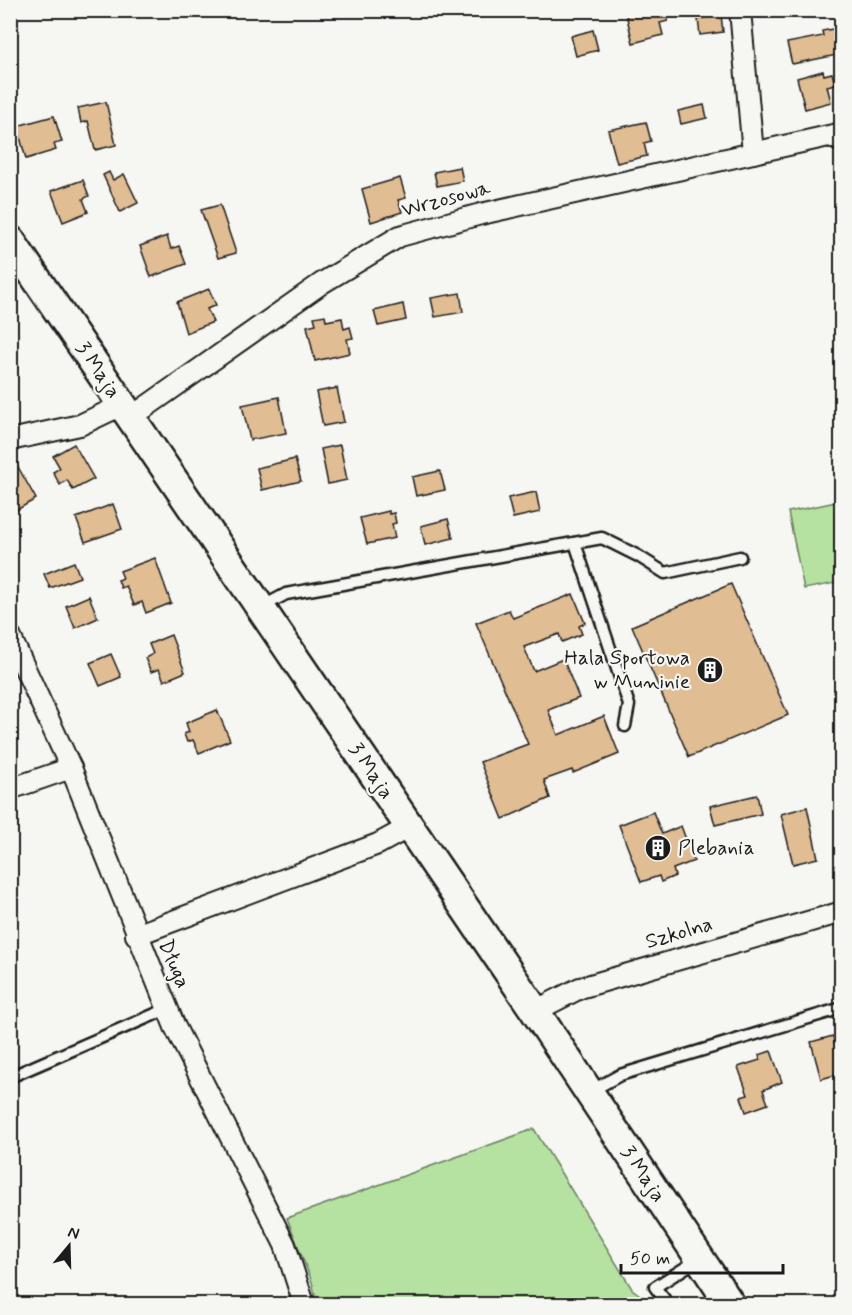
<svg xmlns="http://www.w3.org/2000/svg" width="852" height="1315" font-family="Mynerve,sans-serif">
	<rect width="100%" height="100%" fill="#f6f6f2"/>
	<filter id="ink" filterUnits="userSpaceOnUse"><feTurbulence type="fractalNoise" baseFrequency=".0167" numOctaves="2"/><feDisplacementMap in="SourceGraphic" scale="12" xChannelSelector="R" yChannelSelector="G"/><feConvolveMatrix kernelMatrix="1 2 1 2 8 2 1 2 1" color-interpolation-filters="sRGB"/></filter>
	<g filter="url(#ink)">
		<g fill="#b5e2a1" stroke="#687f5e" stroke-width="1.5">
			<path d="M 841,501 L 841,582 L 804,589 L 788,512 Z"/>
			<path d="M 534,1129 L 632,1289 L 652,1304 L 317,1304 L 312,1282 L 287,1218 Z"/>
		</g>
		<g fill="#e0bd92" stroke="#1c1c1c" stroke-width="1.5">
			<path d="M 625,10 L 665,10 L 668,21 L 660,23 L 663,35 L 633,43 Z"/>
			<path d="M 721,15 L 723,32 L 700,35 L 698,19 Z"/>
			<path d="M 838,28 L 842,54 L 792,64 L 787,43 L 823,36 L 822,31 Z"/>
			<path d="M 593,30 L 598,50 L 576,56 L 571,36 Z"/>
			<path d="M 823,71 L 824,75 L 832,73 L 835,84 L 827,86 L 831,102 L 805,109 L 797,78 Z"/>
			<path d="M 106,102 L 116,145 L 95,150 L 88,121 L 81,123 L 78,108 Z"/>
			<path d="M 704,105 L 707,118 L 681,124 L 678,111 Z"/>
			<path d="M 54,116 L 62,142 L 54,144 L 56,150 L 26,159 L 17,126 Z"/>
			<path d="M 646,122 L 651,141 L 644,143 L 647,156 L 617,163 L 608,130 Z"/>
			<path d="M 460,167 L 463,181 L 437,186 L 434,172 Z"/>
			<path d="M 109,172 L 113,180 L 124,174 L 138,203 L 120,212 L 103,175 Z"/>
			<path d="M 400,178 L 406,198 L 398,200 L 402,212 L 371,222 L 362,189 Z"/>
			<path d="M 83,180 L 89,196 L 83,199 L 88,212 L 63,222 L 51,191 Z"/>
			<path d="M 220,205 L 236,253 L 218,258 L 201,210 Z"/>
			<path d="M 167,236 L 171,249 L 179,246 L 186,264 L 151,277 L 140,246 Z"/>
			<path d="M 209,289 L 216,305 L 207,309 L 213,322 L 186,333 L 177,302 Z"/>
			<path d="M 460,293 L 463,312 L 435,317 L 431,298 Z"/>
			<path d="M 403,304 L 406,320 L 378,326 L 374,311 Z"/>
			<path d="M 325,315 L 326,321 L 342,318 L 344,329 L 350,327 L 353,338 L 347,339 L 350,353 L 315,361 L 307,326 L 316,324 L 314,317 Z"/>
			<path d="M 337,388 L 344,422 L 323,426 L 316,392 Z"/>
			<path d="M 279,397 L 286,433 L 250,440 L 242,405 Z"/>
			<path d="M 74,444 L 94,479 L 73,490 L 67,480 L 60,485 L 53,472 L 60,468 L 53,456 Z"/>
			<path d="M 340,445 L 347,480 L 328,484 L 321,449 Z"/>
			<path d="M 13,458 L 36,499 L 13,512 L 10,507 L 10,459 Z"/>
			<path d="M 295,459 L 301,481 L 262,490 L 257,468 Z"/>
			<path d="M 440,471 L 445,490 L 416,496 L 412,477 Z"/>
			<path d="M 536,492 L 540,512 L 513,518 L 508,498 Z"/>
			<path d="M 113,504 L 122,529 L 85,542 L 76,518 Z"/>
			<path d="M 389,511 L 389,514 L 394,513 L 396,523 L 392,524 L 395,538 L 367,544 L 360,518 Z"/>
			<path d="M 448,519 L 453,538 L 425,545 L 421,526 Z"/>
			<path d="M 155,558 L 171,603 L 146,613 L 142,602 L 134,605 L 126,586 L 121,588 L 118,580 L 123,578 L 120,571 Z"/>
			<path d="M 74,562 L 80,577 L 50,588 L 44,574 Z"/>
			<path d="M 731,584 L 788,715 L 689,757 L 632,626 Z"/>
			<path d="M 573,594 L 585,623 L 579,626 L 582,634 L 562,642 L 559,634 L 524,647 L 534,671 L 563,659 L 579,698 L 548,710 L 558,735 L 604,716 L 619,754 L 573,773 L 572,770 L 544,780 L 550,798 L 503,819 L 480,762 L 528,744 L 476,623 L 509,610 L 513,618 Z"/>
			<path d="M 89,596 L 98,618 L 75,628 L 66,606 Z"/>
			<path d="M 171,635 L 185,672 L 164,681 L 159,669 L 151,672 L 145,658 L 153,654 L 149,644 Z"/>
			<path d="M 111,654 L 121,677 L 100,686 L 90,663 Z"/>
			<path d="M 217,710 L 230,740 L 199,753 L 193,740 L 187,742 L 184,734 L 189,732 L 186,723 Z"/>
			<path d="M 757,795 L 761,814 L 715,825 L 710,806 Z"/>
			<path d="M 807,807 L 818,858 L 793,864 L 781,814 Z"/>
			<path d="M 653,812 L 662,834 L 681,826 L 694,861 L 673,869 L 675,876 L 661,882 L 659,876 L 641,882 L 619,825 Z"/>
			<path d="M 833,1036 L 842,1073 L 821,1079 L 811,1042 Z"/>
			<path d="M 771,1051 L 782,1082 L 763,1090 L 768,1104 L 746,1112 L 741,1097 L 748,1095 L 738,1067 L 760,1060 L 759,1055 Z"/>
		</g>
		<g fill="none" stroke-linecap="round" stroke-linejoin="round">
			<defs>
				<g id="lane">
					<path d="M 825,139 L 842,147"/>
					<path d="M 575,543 L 629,705 L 625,726"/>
					<path d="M 260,608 L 286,594 L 602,538 L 638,556 L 665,573 L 740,557"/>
					<path d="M 10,1077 L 167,1009"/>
					<path d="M 589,1092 L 620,1075 L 842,1008"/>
					<path d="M 668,1304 L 655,1287 L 699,1259"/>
				</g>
				<g id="street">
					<path d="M 740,10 L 753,153"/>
					<path d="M 130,418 L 322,283 L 400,236 L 481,214 L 842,133"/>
					<path d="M 10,440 L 80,425 L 122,405"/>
					<path d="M 10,636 L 71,768 L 175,1027 L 285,1245 L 304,1304"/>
					<path d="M 10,789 L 71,768"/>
					<path d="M 136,935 L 378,844 L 409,827"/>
					<path d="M 535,1011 L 580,988 L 842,912"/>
				</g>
				<path id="secondary" d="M 10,240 L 535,1011 L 730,1304"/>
			</defs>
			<use href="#lane" stroke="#1c1c1c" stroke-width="15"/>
			<use href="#street" stroke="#1c1c1c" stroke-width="24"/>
			<use href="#secondary" stroke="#1c1c1c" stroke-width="33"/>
			<use href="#lane" stroke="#f6f6f2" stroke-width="10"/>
			<use href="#street" stroke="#f6f6f2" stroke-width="20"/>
			<use href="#secondary" stroke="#f6f6f2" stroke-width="28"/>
		</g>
	</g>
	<defs>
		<symbol id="building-disc" viewBox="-11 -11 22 22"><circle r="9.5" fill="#1c1c1c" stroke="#f6f6f2"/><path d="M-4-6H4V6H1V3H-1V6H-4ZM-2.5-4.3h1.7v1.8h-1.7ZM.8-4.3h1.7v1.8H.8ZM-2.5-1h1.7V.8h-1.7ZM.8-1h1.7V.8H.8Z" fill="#fff"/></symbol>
	</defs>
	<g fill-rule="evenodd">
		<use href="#building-disc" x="695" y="655" width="30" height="30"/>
		<use href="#building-disc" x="643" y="833" width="30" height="30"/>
	</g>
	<g text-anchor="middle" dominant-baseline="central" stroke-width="4.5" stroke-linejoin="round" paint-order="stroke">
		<g font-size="21" fill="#1c1c1c" stroke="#f6f6f2">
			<text transform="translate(446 199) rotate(-15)">Wrzosowa</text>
			<text transform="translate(98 370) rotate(56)">3 Maja</text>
			<text transform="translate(371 771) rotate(56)">3 Maja</text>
			<text transform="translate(679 933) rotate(-16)">Szkolna</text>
			<text transform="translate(174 964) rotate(67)">Długa</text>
			<text transform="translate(643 1174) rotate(56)">3 Maja</text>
		</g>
		<g font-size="21" fill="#1c1c1c" stroke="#f6f6f2" text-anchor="end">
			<text x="690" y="658">Hala Sportowa<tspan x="690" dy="24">w Muninie</tspan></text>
			<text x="678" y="848" text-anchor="start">Plebania</text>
		</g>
	</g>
	<rect width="852" height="1315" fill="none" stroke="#f6f6f2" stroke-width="36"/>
	<rect x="18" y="18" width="816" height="1279" fill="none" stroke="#1c1c1c" stroke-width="2" filter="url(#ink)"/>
	<g transform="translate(69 1246) rotate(19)" stroke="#f6f6f2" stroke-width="4.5" paint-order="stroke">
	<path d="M0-4.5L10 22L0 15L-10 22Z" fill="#1c1c1c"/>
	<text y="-9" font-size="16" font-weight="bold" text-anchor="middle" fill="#1c1c1c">N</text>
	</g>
	<path d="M621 1264v9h162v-9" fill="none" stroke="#1c1c1c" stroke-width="3"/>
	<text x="630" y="1264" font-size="18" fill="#1c1c1c" stroke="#f6f6f2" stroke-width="4.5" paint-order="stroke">50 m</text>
</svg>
